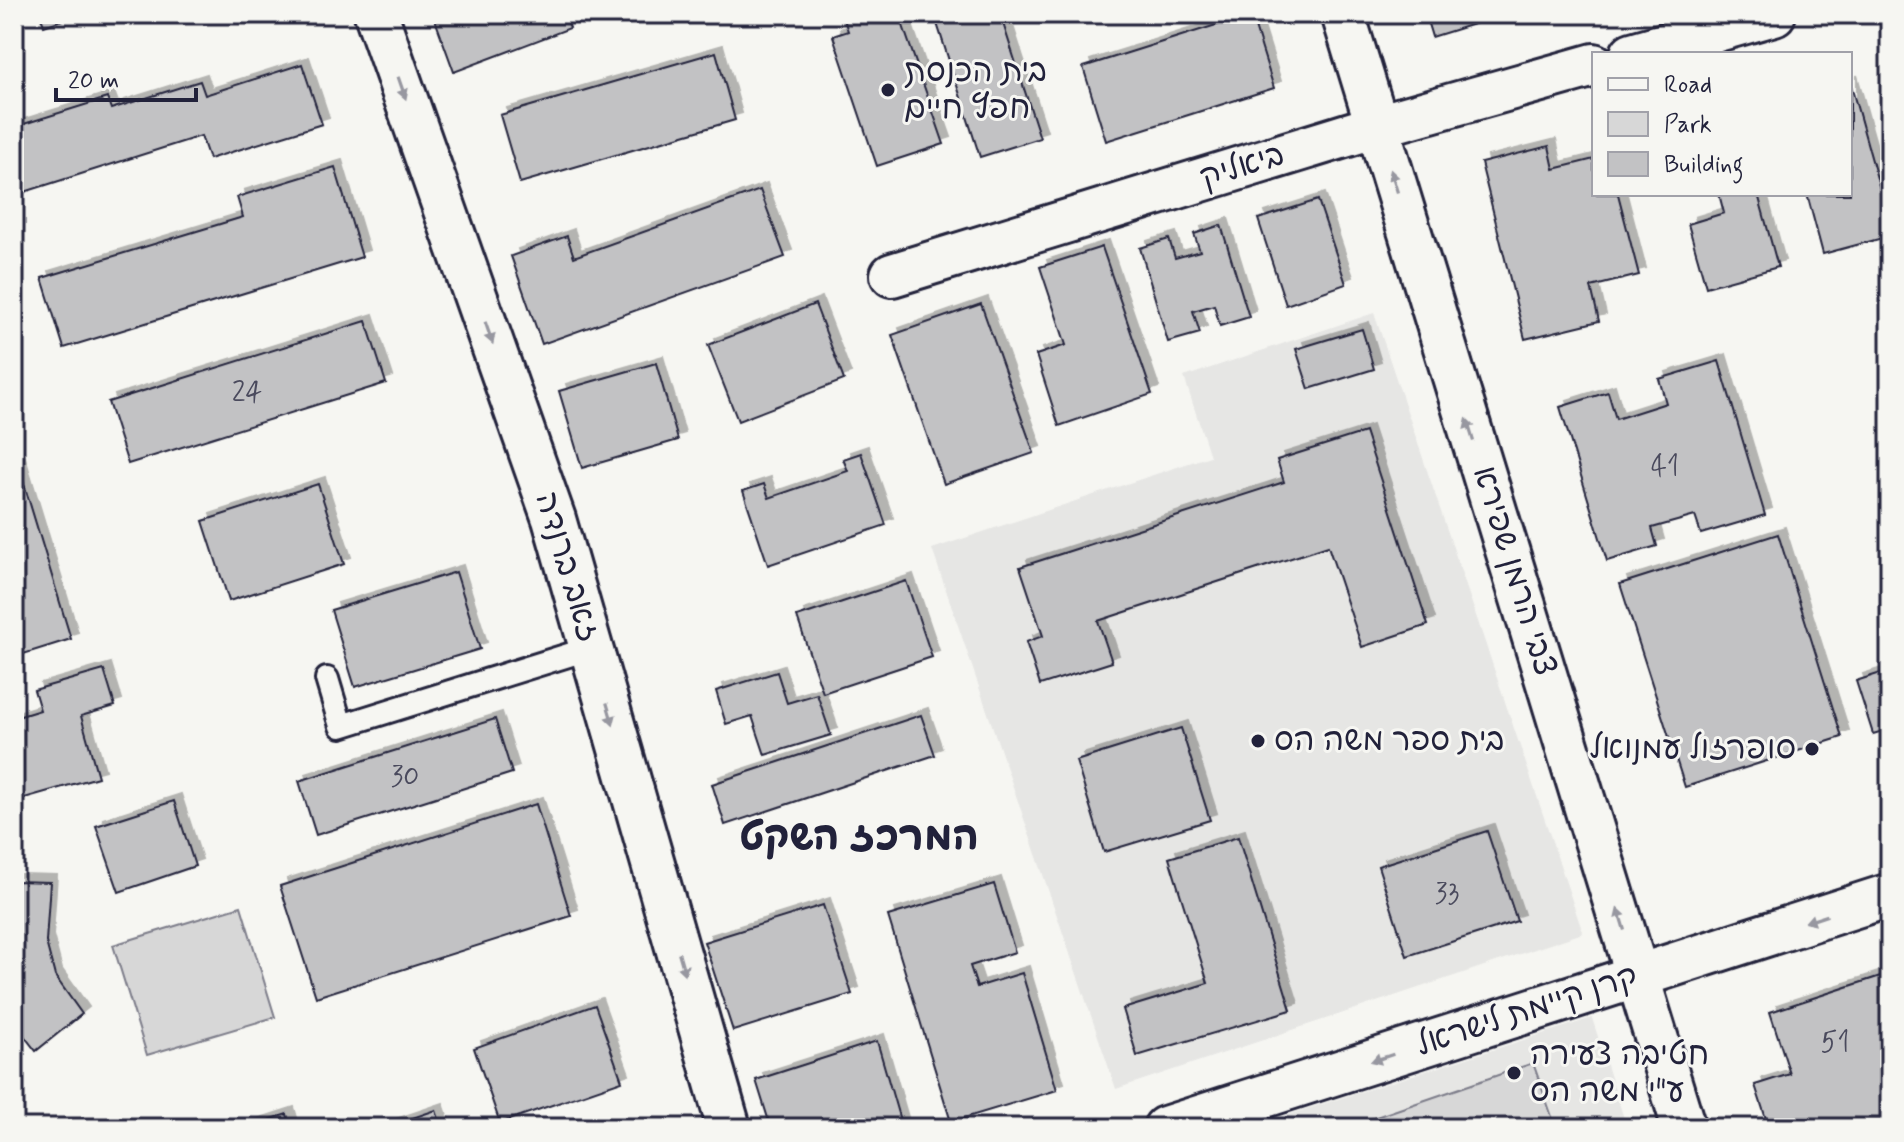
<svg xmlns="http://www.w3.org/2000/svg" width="1904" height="1142" font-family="Mynerve,'Playpen Sans Hebrew',sans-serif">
	<defs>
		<filter id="shadow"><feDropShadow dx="7" dy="-7" stdDeviation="0" flood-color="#0004"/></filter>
	</defs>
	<rect width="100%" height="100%" fill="#f6f6f2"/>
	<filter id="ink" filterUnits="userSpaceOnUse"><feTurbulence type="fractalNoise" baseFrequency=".0125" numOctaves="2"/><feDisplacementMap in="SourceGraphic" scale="16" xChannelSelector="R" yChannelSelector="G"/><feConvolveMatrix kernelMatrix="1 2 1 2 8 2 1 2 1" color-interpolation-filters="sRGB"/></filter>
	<g filter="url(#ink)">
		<g fill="#e6e6e4">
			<path d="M 1374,313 L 1583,933 L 1116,1089 L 932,549 L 1210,456 L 1184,377 Z"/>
			<path d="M 1592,1018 L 1627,1128 L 1247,1128 Z"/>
		</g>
		<g fill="#d7d7d7" stroke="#7c7c89" stroke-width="2">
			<path d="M 241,906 L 275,1017 L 147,1055 L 113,945 Z"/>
			<path d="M 1533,1063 L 1556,1128 L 1344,1128 Z"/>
		</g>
		<g fill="#c2c2c4" stroke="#22223b" stroke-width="2" filter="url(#shadow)">
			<path d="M 40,14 L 80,14 L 44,26 Z"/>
			<path d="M 433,14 L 565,14 L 570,28 L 454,72 Z"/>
			<path d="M 842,14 L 899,14 L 944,144 L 877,166 L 833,36 L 848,31 Z"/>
			<path d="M 934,14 L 1000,14 L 1040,138 L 980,157 Z"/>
			<path d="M 1251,14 L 1274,88 L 1106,141 L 1083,67 Z"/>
			<path d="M 1425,14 L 1506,14 L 1432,37 Z"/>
			<path d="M 716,52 L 735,120 L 520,183 L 500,115 Z"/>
			<path d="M 302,64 L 322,124 L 209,159 L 201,136 L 18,194 L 14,182 L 14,127 L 107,98 L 111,109 L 200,81 L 205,95 Z"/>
			<path d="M 1850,82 L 1890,225 L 1890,236 L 1823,254 L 1807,194 L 1850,194 Z"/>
			<path d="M 1549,146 L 1554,169 L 1594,159 L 1594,194 L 1618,194 L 1639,275 L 1591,287 L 1599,321 L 1525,339 L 1481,163 Z"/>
			<path d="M 335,167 L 362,257 L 64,348 L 42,278 L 243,217 L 237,197 Z"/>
			<path d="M 760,190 L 785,257 L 542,344 L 511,256 L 567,236 L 574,257 Z"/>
			<path d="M 1719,194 L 1758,194 L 1778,267 L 1706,287 L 1688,224 L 1724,213 Z"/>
			<path d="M 1318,200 L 1346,284 L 1286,305 L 1258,219 Z"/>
			<path d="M 1221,225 L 1249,317 L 1220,326 L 1214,305 L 1193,311 L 1200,333 L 1168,342 L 1140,248 L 1169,239 L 1175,258 L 1200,251 L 1194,234 Z"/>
			<path d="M 1102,247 L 1152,394 L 1059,426 L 1036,355 L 1066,345 L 1040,267 Z"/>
			<path d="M 815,304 L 844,380 L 738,421 L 708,345 Z"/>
			<path d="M 981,304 L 1034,453 L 944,484 L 892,335 Z"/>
			<path d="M 366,321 L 386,383 L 128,464 L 108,402 Z"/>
			<path d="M 1362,329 L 1374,369 L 1309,389 L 1296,349 Z"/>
			<path d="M 1719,361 L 1765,515 L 1701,534 L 1695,516 L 1652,528 L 1657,546 L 1607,561 L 1560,407 L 1608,392 L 1616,419 L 1666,403 L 1659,379 Z"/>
			<path d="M 656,363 L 678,440 L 582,468 L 559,391 Z"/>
			<path d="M 1365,432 L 1428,625 L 1362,647 L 1328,546 L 1098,621 L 1112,662 L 1040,685 L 1026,642 L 1043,636 L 1020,567 L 1284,482 L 1277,460 Z"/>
			<path d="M 14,451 L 71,639 L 14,657 Z"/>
			<path d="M 861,453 L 886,525 L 768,565 L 743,491 L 764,484 L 769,498 L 848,471 L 843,459 Z"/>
			<path d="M 318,484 L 344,564 L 229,601 L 203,521 Z"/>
			<path d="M 1778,534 L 1842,737 L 1685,787 L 1620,584 Z"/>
			<path d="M 456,572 L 480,649 L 355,687 L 331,610 Z"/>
			<path d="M 906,581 L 932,657 L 823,693 L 797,617 Z"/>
			<path d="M 104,670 L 115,706 L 81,716 L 98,777 L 14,801 L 14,718 L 40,710 L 34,690 Z"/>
			<path d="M 1890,670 L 1890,729 L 1873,734 L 1856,681 Z"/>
			<path d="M 777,672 L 787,703 L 817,694 L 831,735 L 765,755 L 752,716 L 726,724 L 716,691 Z"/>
			<path d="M 921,715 L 935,755 L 725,825 L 712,784 Z"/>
			<path d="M 495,719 L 512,773 L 316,835 L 299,781 Z"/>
			<path d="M 1181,728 L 1210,820 L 1104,852 L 1076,761 Z"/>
			<path d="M 174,801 L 195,866 L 119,892 L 96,826 Z"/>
			<path d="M 536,804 L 571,916 L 316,997 L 280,886 Z"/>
			<path d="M 1487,831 L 1517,921 L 1407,956 L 1378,866 Z"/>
			<path d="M 1238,837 L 1291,1010 L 1137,1056 L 1123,1009 L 1208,983 L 1169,858 Z"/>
			<path d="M 14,881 L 50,882 L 46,942 L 55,976 L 82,1014 L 36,1051 L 14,1023 Z"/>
			<path d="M 994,884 L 1015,952 L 970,966 L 977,987 L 1022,973 L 1057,1090 L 951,1122 L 888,916 Z"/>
			<path d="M 823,905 L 852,994 L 733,1031 L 704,942 Z"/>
			<path d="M 1890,973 L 1890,1128 L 1769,1128 L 1755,1085 L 1790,1074 L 1770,1012 Z"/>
			<path d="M 595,1005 L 622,1081 L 500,1123 L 474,1048 Z"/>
			<path d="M 877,1041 L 901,1124 L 888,1128 L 771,1128 L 756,1080 Z"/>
			<path d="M 436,1110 L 442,1128 L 383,1128 Z"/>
			<path d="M 287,1114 L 291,1128 L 244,1128 Z"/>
		</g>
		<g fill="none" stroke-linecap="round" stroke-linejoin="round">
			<defs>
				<path id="lane" d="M 327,679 L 341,726 L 591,648"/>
				<g id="street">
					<path d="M 376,14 L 554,519 L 729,1128"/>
					<path d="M 1343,14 L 1684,1128"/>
					<path d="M 1632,54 L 1774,14"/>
					<path d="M 892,275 L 1377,126 L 1594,65"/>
					<path d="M 1165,1128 L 1890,895"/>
				</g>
			</defs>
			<use href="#lane" stroke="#22223b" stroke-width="28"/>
			<use href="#street" stroke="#22223b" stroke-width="48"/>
			<use href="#lane" stroke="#f6f6f2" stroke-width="22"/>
			<use href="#street" stroke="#f6f6f2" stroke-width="42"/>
		</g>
		<defs><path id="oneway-solid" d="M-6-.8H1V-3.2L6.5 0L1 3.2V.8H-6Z" transform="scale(2)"/></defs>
		<g fill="#9797a0">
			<use href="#oneway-solid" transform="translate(402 88) rotate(71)"/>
			<use href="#oneway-solid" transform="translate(1394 181) rotate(-107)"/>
			<use href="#oneway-solid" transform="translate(489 333) rotate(71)"/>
			<use href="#oneway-solid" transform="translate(1470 430) rotate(-107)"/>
			<use href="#oneway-solid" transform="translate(610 714) rotate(74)"/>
			<use href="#oneway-solid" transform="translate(1621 919) rotate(-107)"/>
			<use href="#oneway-solid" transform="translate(1816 919) rotate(162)"/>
			<use href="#oneway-solid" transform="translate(682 964) rotate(74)"/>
			<use href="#oneway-solid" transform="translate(1382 1058) rotate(162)"/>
		</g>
	</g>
	<g fill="#22223b" stroke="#f6f6f2" stroke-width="3">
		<circle cx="888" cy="90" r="8"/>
		<circle cx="1258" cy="741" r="8"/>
		<circle cx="1812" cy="749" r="8"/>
		<circle cx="1514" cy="1073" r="8"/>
	</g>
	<g text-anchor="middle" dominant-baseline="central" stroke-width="6" stroke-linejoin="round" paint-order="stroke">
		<g font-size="28" fill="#4a4a5d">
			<text x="247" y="393">24</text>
			<text x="1665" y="467">41</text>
			<text x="405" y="777">30</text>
			<text x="1447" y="894">33</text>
			<text x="1835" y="1043">51</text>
		</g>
		<g font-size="32" fill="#22223b" stroke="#f6f6f2" text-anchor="start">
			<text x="904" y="72">בית הכנסת<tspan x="904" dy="37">חפץ חיים</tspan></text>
			<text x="1274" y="741">בית ספר משה הס</text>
			<text x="1796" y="749" text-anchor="end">סופרזול עמנואל</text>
			<text x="1530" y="1055">חטיבה צעירה<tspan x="1530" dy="37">ע"י משה הס</tspan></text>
		</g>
		<g font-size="32" fill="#22223b" stroke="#f6f6f2">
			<text transform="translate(1242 167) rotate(-17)">ביאליק</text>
			<text transform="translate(567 567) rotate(73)">זאב ברנדה</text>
			<text transform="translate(1514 571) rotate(73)">צבי הרמן שפירא</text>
			<text transform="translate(1527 1011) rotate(-18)">קרן קיימת לישראל</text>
		</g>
		<g font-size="40" font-weight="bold" fill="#22223b" stroke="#f6f6f2">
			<text x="859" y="838">המרכז השקט</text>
		</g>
	</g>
	<rect width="1904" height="1142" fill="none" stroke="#f6f6f2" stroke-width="48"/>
	<rect x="24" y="24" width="1856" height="1094" fill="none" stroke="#22223b" stroke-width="3" filter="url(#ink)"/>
	<rect x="1592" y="52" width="260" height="144" fill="#f6f6f2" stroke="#a1a1a9" stroke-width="2"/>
	<rect x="1608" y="78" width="40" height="12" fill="#f6f6f2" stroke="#a1a1a9" stroke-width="2"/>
	<text x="1664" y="92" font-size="24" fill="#22223b">Road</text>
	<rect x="1608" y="112" width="40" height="24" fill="#d7d7d7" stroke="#a1a1a9" stroke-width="2"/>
	<text x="1664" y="132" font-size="24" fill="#22223b">Park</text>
	<rect x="1608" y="152" width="40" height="24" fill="#c2c2c4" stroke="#a1a1a9" stroke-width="2"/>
	<text x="1664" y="172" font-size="24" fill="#22223b">Building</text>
	<path d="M56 88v12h140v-12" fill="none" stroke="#22223b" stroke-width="4"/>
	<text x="68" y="88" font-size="24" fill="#22223b" stroke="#f6f6f2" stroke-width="6" paint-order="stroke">20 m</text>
</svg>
